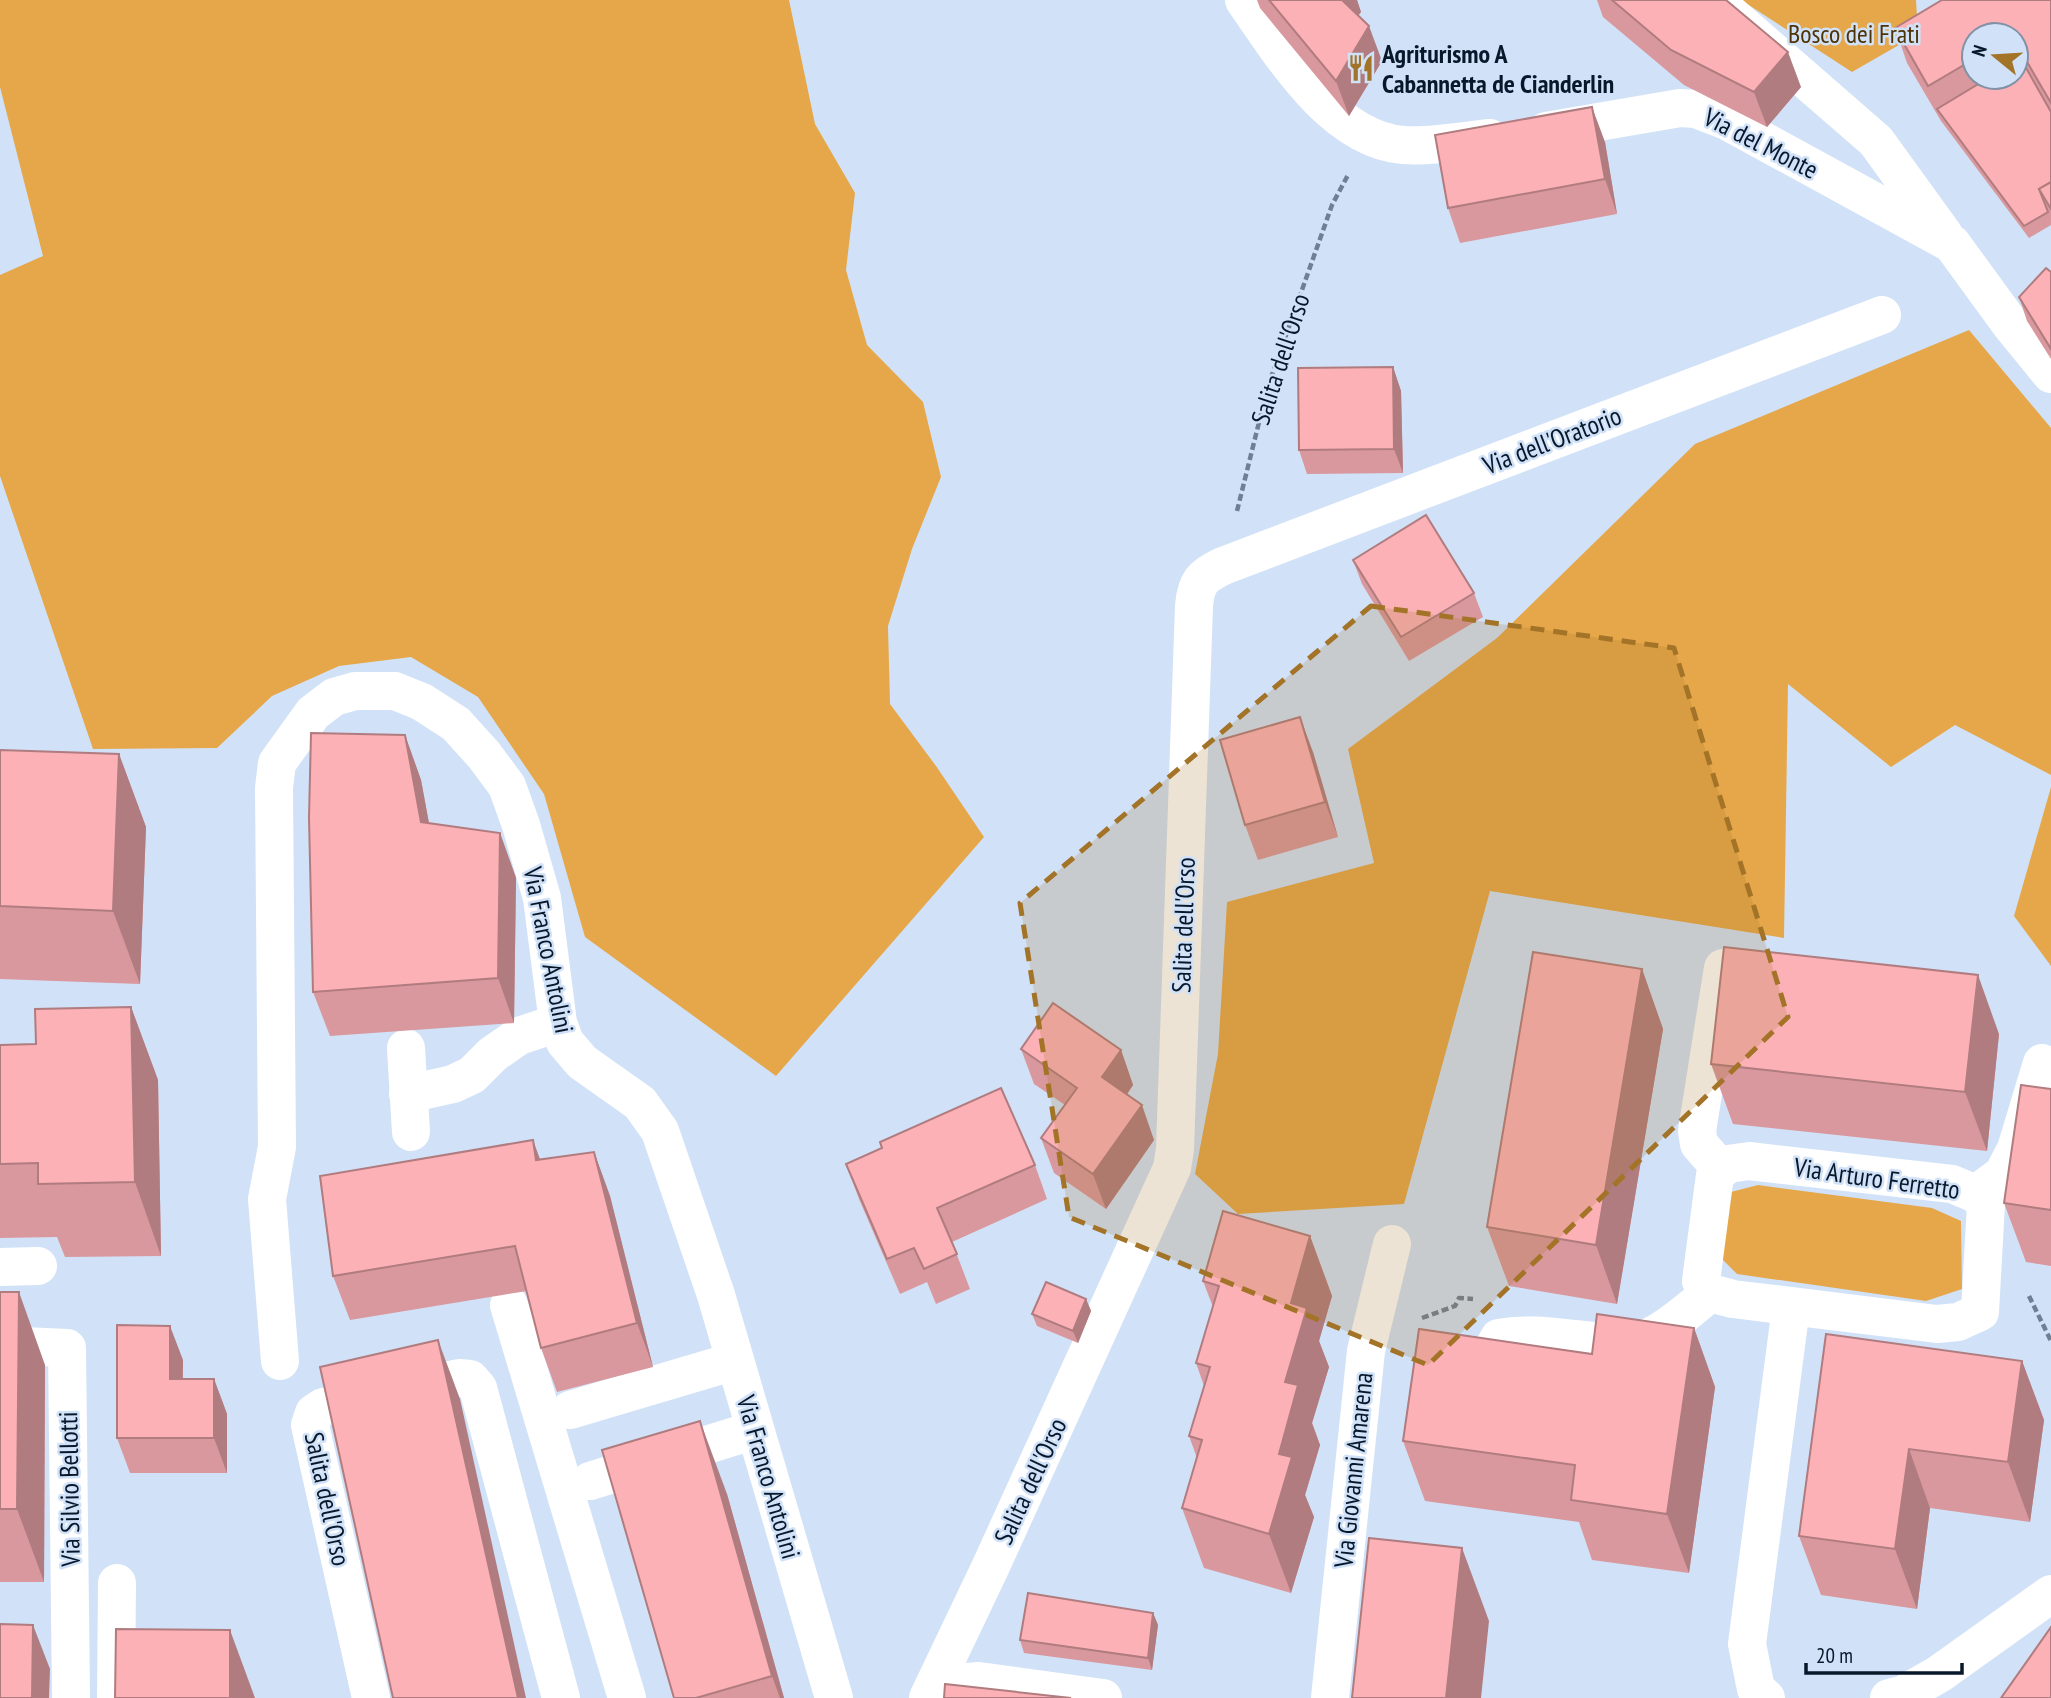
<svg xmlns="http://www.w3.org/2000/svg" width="2051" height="1698" font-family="'PT Sans Narrow',sans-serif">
	<rect width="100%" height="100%" fill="#d1e2f8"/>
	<g fill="#e5a749">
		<path d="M 0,0 L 789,0 L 815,124 L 855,193 L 846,270 L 867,345 L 923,402 L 941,477 L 912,549 L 888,626 L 890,704 L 936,766 L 984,837 L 776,1076 L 585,937 L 544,794 L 478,697 L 411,657 L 339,666 L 272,696 L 217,748 L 93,749 L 0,476 L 0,275 L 43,256 L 0,87 Z"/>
		<path d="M 1741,0 L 1916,0 L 1918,34 L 1852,72 Z"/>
		<path d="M 1969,330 L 2051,428 L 2051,775 L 1955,725 L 1891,767 L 1788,684 L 1784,938 L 1490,891 L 1404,1204 L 1238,1214 L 1195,1174 L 1218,1054 L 1227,902 L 1374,863 L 1348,749 L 1497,638 L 1695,444 Z"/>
		<path d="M 2051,787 L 2051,966 L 2014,916 Z"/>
		<path d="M 1758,1185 L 1932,1208 L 1961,1221 L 1962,1289 L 1926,1301 L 1737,1274 L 1720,1257 L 1731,1192 Z"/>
	</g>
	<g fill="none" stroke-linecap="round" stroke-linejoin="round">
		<g stroke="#6f8094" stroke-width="4.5" stroke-dasharray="7 3.5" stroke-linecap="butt">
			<path d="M 1237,511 L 1268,386 L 1332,205 L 1348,175"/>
			<path d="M 2029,1296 L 2051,1341"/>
			<path d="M 1422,1318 L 1455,1306 L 1459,1298 L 1473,1299"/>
		</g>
		<g stroke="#fff" stroke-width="38">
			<path d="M 1244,0 C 1281,53 1332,139 1403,145 C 1432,147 1461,141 1490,138"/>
			<path d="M 1714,0 L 1876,141 L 1944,235"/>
			<path d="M 1546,131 L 1680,108 L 1696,109 L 1727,121 L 1952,244 L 2011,325 L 2051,374"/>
			<path d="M 406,1048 L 411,1132"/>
			<path d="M 408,1094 L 453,1084 L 472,1075 L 493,1054 L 519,1036 L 558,1023"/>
			<path d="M 1749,1161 L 1952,1184 L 1976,1194 L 1986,1204 L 1980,1312 L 1958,1322 L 1937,1324 L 1733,1299 L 1710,1293 L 1701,1281 L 1715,1175 L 1728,1164 Z"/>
			<path d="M 1721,1169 L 1699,1144 L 1697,1131 L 1723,968"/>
			<path d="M 1976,1194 L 2003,1174 L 2016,1149 L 2042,1063"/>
			<path d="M 0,1267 L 38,1266"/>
			<path d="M 509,1305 L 627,1698"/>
			<path d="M 0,1345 L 67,1348 L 71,1698"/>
			<path d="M 280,1361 L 267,1199 L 277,1147 L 274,788 L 277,763 L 313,713 L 334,697 L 355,691 L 395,691 L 422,702 L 456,724 L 484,755 L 507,786 L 521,825 L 542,898 L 558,1023 L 565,1042 L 582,1062 L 640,1103 L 660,1131 L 716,1295 L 834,1698"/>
			<path d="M 1488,1373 L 1492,1350 L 1499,1338 C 1545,1329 1592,1347 1639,1340 C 1661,1337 1692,1307 1710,1293"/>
			<path d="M 570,1410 L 735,1361"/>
			<path d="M 590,1481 L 755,1430"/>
			<path d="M 116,1698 L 117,1583"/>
			<path d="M 371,1698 L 310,1425 L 314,1413 L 323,1407 L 459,1378 L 470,1379 L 478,1388 L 561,1698"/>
			<path d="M 928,1698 L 990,1568 L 1172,1168 L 1175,1149 L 1194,606 C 1196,582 1202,576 1223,566 L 1882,315"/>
			<path d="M 943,1698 L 967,1682 L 979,1681 L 1103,1698"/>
			<path d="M 1330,1698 L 1366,1351 L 1392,1244"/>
			<path d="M 1766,1698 L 1756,1689 L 1747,1644 L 1791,1307"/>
			<path d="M 1889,1698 L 1904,1694 L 1939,1674 L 2051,1594"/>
		</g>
	</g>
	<g fill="#d9989d" fill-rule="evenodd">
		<path d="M 1257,0 L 1357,0 L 1361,12 L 1358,16 L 1382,61 L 1349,116 L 1260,8 Z"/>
		<path d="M 1597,0 L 1726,0 L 1801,87 L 1767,127 L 1684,85 L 1603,17 Z"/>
		<path d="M 2051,0 L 2051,225 L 2029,238 L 1941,121 L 1907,63 L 1895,28 ZM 1974,35 L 2016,35 L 2016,77 L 1974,77 Z"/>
		<path d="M 1605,142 L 1617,214 L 1460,243 L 1448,208 Z"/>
		<path d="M 2051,272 L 2051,359 L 2027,321 L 2019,297 Z"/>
		<path d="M 1393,367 L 1401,391 L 1403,473 L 1307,474 L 1299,450 Z"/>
		<path d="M 1353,560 L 1474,593 L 1483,617 L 1409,661 L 1362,584 Z"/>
		<path d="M 405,735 L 421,780 L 429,823 L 500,833 L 516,878 L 514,1023 L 330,1036 L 313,992 Z"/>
		<path d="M 0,750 L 119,754 L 146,827 L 140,984 L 0,979 Z"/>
		<path d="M 1313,752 L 1338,837 L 1258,860 L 1245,825 Z"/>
		<path d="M 1642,969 L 1663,1029 L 1617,1304 L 1509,1286 L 1487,1227 Z"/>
		<path d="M 131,1007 L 158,1080 L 161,1256 L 65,1257 L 57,1237 L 0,1238 L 0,1045 L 36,1044 Z"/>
		<path d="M 1999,1034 L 1987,1151 L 1733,1124 L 1711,1064 Z"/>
		<path d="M 1021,1049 L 1121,1050 L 1133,1085 L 1127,1095 L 1154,1140 L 1106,1209 L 1054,1173 L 1041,1138 L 1065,1105 L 1034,1084 Z"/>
		<path d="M 2051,1089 L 2051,1266 L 2026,1262 L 2004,1203 Z"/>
		<path d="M 594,1152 L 610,1196 L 653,1367 L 557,1392 L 541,1348 L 527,1291 L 350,1320 L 333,1276 L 540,1159 Z"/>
		<path d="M 846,1164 L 1035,1165 L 1047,1199 L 952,1242 L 970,1289 L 936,1304 L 927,1282 L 900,1294 L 859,1199 Z"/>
		<path d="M 1310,1236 L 1332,1296 L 1319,1341 L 1329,1367 L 1312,1423 L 1320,1445 L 1305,1495 L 1314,1517 L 1291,1593 L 1204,1568 L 1182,1508 L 1197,1458 L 1189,1436 L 1204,1386 L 1196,1363 L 1213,1307 L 1203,1281 Z"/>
		<path d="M 0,1292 L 45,1365 L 44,1582 L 0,1582 Z"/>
		<path d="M 1086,1299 L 1091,1311 L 1078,1343 L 1037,1326 L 1032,1314 Z"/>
		<path d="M 1694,1328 L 1715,1387 L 1689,1573 L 1592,1560 L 1579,1522 L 1425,1501 L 1403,1441 L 1592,1354 Z"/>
		<path d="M 1826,1334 L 2022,1361 L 2044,1420 L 2030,1522 L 1930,1508 L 1917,1609 L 1821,1595 L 1799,1536 Z"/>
		<path d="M 183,1360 L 183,1379 L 214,1379 L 227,1414 L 227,1473 L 130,1473 L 117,1438 Z"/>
		<path d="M 727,1494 L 784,1698 L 674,1698 Z"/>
		<path d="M 1153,1613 L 1158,1625 L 1152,1670 L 1024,1653 L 1020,1640 Z"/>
	</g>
	<g fill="#b07c7f">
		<path d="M 1337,0 L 1357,0 L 1361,12 L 1347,28 Z"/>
		<path d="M 1369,26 L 1382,61 L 1349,116 L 1336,81 Z"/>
		<path d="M 1788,52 L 1801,87 L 1767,127 L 1754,92 Z"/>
		<path d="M 1592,107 L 1605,142 L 1617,214 L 1605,179 Z"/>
		<path d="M 1393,367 L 1401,391 L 1403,473 L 1394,449 Z"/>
		<path d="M 1300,717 L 1313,752 L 1338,837 L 1325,802 Z"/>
		<path d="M 405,735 L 421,780 L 437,867 L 421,822 Z"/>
		<path d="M 119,754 L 146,827 L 140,984 L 113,911 Z"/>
		<path d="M 500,833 L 516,878 L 514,1023 L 498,978 Z"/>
		<path d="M 1642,969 L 1663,1029 L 1617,1304 L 1596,1245 Z"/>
		<path d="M 1978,975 L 1999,1034 L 1987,1151 L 1965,1092 Z"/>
		<path d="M 131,1007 L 158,1080 L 161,1256 L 135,1182 Z"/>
		<path d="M 1121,1050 L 1133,1085 L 1114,1112 L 1102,1077 Z"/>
		<path d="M 1142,1105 L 1154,1140 L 1106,1209 L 1093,1174 Z"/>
		<path d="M 533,1140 L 549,1184 L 536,1160 Z"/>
		<path d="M 594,1152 L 610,1196 L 653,1367 L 637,1323 Z"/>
		<path d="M 1310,1236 L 1332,1296 L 1319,1341 L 1329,1367 L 1312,1423 L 1320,1445 L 1305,1495 L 1314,1517 L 1291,1593 L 1269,1534 L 1285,1382 L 1291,1303 Z"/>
		<path d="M 19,1292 L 45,1365 L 44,1582 L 17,1509 Z"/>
		<path d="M 1086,1299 L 1091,1311 L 1078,1343 L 1073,1331 Z"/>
		<path d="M 170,1326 L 183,1360 L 182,1414 L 170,1379 Z"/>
		<path d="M 1694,1328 L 1715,1387 L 1689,1573 L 1667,1514 Z"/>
		<path d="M 438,1340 L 460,1399 L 526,1698 L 518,1698 Z"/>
		<path d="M 2022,1361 L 2044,1420 L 2030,1522 L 2008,1462 Z"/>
		<path d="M 214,1379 L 227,1414 L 227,1473 L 214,1438 Z"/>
		<path d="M 700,1421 L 727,1494 L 784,1698 L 780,1698 L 772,1676 Z"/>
		<path d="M 1909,1449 L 1930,1508 L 1917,1609 L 1895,1549 Z"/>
		<path d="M 1462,1548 L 1489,1621 L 1481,1698 L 1446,1698 Z"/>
		<path d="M 1153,1613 L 1158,1625 L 1152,1670 L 1148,1658 Z"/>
		<path d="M 33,1625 L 50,1669 L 49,1698 L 32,1698 Z"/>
		<path d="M 230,1630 L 255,1698 L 230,1698 Z"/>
	</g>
	<g fill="#fcb1b6" stroke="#b07c7f" stroke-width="2">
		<path d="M 1269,0 L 1342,0 L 1369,26 L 1336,81 Z"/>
		<path d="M 1612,0 L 1726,0 L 1788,52 L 1754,92 L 1671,50 Z"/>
		<path d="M 1942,0 L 2051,0 L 2051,103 L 2016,43 L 2016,35 L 1974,35 L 1974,59 L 1928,86 L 1895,28 Z"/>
		<path d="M 2021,59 L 2051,112 L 2051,182 L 2039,189 L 2048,212 L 2024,226 L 1937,109 L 1990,77 L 2016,77 L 2016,62 Z"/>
		<path d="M 1592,107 L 1605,179 L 1448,208 L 1435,135 Z"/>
		<path d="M 2051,182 L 2051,209 L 2039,189 Z"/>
		<path d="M 2046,268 L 2051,272 L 2051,349 L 2019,297 Z"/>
		<path d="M 1393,367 L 1394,449 L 1299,450 L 1298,368 Z"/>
		<path d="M 1426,515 L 1474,593 L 1401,637 L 1353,560 Z"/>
		<path d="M 1300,717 L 1325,802 L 1245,825 L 1220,740 Z"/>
		<path d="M 311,733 L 405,735 L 421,822 L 500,833 L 498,978 L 313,992 L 309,818 Z"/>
		<path d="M 0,750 L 119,754 L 113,911 L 0,906 Z"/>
		<path d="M 1724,947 L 1978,975 L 1965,1092 L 1711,1064 Z"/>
		<path d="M 1533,952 L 1642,969 L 1596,1245 L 1487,1227 Z"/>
		<path d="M 1053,1003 L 1121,1050 L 1102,1077 L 1142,1105 L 1093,1174 L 1041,1138 L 1077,1088 L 1021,1049 Z"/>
		<path d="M 131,1007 L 135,1182 L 38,1184 L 38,1163 L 0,1164 L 0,1045 L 36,1044 L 35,1009 Z"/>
		<path d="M 2021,1085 L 2051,1089 L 2051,1210 L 2004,1203 Z"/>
		<path d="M 1001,1088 L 1035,1165 L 937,1208 L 957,1254 L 924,1269 L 914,1248 L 887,1259 L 846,1164 L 882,1148 L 880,1142 Z"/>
		<path d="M 533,1140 L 536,1160 L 594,1152 L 637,1323 L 541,1348 L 515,1246 L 333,1276 L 320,1176 Z"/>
		<path d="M 1223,1211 L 1310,1236 L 1291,1303 L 1307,1308 L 1285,1382 L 1298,1385 L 1279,1454 L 1292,1457 L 1269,1534 L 1182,1508 L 1202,1440 L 1189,1436 L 1210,1367 L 1196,1363 L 1219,1286 L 1203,1281 Z"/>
		<path d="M 1046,1282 L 1086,1299 L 1073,1331 L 1032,1314 Z"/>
		<path d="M 0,1292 L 19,1292 L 17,1509 L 0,1509 Z"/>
		<path d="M 1597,1314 L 1694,1328 L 1667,1514 L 1571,1500 L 1575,1465 L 1403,1441 L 1419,1329 L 1592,1354 Z"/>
		<path d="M 117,1325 L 170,1326 L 170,1379 L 214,1379 L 214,1438 L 117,1438 Z"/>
		<path d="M 1826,1334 L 2022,1361 L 2008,1462 L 1909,1449 L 1895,1549 L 1799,1536 Z"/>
		<path d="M 438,1340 L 518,1698 L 393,1698 L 320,1367 Z"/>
		<path d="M 700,1421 L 772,1676 L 696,1698 L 674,1698 L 602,1450 Z"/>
		<path d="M 1369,1538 L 1462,1548 L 1446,1698 L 1352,1698 Z"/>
		<path d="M 1028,1593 L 1153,1613 L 1148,1658 L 1020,1640 Z"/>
		<path d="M 0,1624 L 33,1625 L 32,1698 L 0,1698 Z"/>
		<path d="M 2051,1627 L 2051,1698 L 2001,1698 Z"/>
		<path d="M 116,1629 L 230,1630 L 230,1698 L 115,1698 Z"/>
		<path d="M 945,1684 L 1071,1698 L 944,1698 Z"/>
	</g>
	<path fill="#a37327" fill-opacity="0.2" stroke="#a37327" stroke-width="5" stroke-dasharray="14 9" stroke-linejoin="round" d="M 1371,606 L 1674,648 L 1788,1017 L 1428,1365 L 1069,1217 L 1020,903 Z"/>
	<defs>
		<symbol id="restaurant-bare" viewBox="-9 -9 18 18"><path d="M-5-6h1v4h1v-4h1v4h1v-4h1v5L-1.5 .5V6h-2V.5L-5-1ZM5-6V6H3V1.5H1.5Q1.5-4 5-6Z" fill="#a37327" stroke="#d1e2f8" stroke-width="2.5" paint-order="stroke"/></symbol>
	</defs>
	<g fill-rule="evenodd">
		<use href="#restaurant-bare" x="1342" y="49" width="38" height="38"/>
	</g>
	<g text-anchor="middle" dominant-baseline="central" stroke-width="5" stroke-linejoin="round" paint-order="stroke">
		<g font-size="26" fill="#4d3306" stroke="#d1e2f8">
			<text x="1854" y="33">Bosco dei Frati</text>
		</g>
		<g font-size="26" font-weight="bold" fill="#08182b" stroke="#d1e2f8" text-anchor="start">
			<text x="1382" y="53">Agriturismo A<tspan x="1382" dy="30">Cabannetta de Cianderlin</tspan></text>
		</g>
		<g font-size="26" fill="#08182b" stroke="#d1e2f8">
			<text transform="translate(1761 143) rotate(27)">Via del Monte</text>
			<text transform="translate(1280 359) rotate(-72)">Salita dell'Orso</text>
			<text transform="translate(1552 440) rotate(-21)">Via dell'Oratorio</text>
			<text transform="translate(1183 925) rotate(-88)">Salita dell'Orso</text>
			<text transform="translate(549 950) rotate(79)">Via Franco Antolini</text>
			<text transform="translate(1877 1178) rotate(8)">Via Arturo Ferretto</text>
			<text transform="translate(1353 1470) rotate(-84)">Via Giovanni Amarena</text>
			<text transform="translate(769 1477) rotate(74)">Via Franco Antolini</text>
			<text transform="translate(1030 1481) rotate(-65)">Salita dell'Orso</text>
			<text transform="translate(69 1489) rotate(-91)">Via Silvio Bellotti</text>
			<text transform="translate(328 1499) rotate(78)">Salita dell'Orso</text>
		</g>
	</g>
	<g transform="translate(1995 56) rotate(288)"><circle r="33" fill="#d1e2f8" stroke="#8191a6" stroke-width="2"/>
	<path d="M0-5L12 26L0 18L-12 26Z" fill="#a37327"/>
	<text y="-10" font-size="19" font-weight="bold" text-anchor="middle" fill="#08182b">N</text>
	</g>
	<path d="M1806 1663v10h156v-10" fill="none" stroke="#08182b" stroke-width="3.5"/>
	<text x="1816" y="1663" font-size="21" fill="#08182b" stroke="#d1e2f8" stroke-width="5" paint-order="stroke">20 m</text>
</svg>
